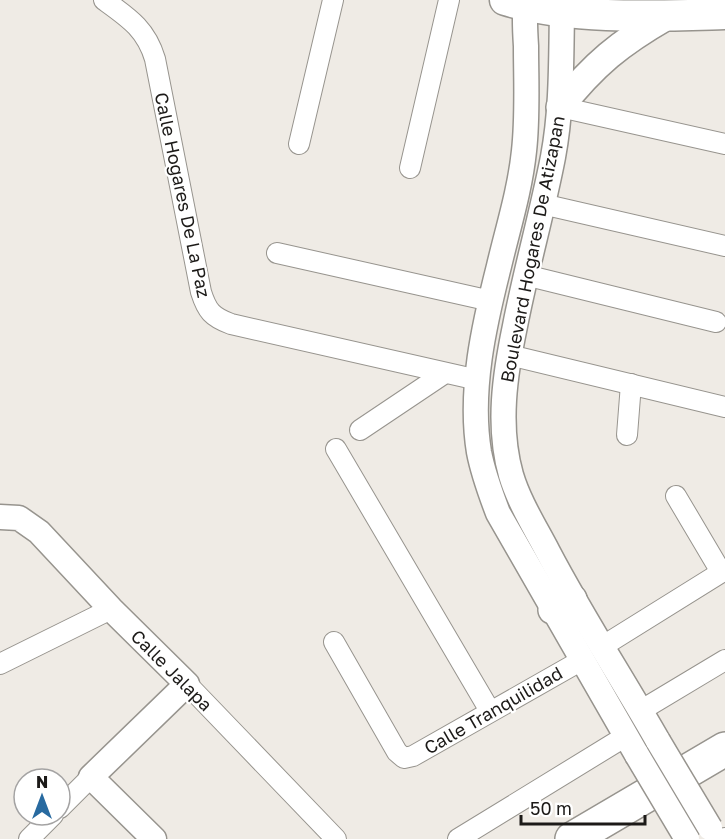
<svg xmlns="http://www.w3.org/2000/svg" width="725" height="839" font-family="'Golos Text',sans-serif">
	<rect width="100%" height="100%" fill="#efebe5"/>
	<g fill="none" stroke-linecap="round" stroke-linejoin="round">
		<defs>
			<g id="minor">
				<path d="M 104,0 C 129,18 146,29 155,59 L 201,292 C 207,311 212,317 231,324 L 478,380"/>
				<path d="M 560,107 L 725,144"/>
				<path d="M 299,144 L 333,0"/>
				<path d="M 410,168 L 449,0"/>
				<path d="M 542,204 L 725,246"/>
				<path d="M 277,253 L 491,301"/>
				<path d="M 525,275 L 716,322"/>
				<path d="M 509,355 L 725,407"/>
				<path d="M 360,430 L 445,373"/>
				<path d="M 627,435 L 631,384"/>
				<path d="M 336,449 L 490,711"/>
				<path d="M 676,496 L 721,572"/>
				<path d="M 334,642 L 397,752 L 404,758 L 413,756 L 582,660"/>
				<path d="M 603,646 L 725,570"/>
				<path d="M 0,664 L 111,609"/>
				<path d="M 187,684 L 336,839"/>
				<path d="M 640,711 L 725,660"/>
				<path d="M 60,808 L 91,777"/>
				<path d="M 29,839 L 53,815"/>
				<path d="M 458,839 L 626,736"/>
				<path d="M 723,839 L 725,838"/>
			</g>
			<g id="tertiary">
				<path d="M 526,0 C 524,15 525,31 526,46 C 526,81 528,116 524,151 C 520,190 508,228 499,266 C 484,325 469,391 479,452 C 483,473 490,492 498,513 L 637,755"/>
				<path d="M 565,0 L 562,12 C 561,61 562,109 553,157 C 542,214 526,269 515,326 C 505,374 497,426 511,475 C 519,502 535,527 548,552 C 582,617 622,678 658,741"/>
				<path d="M 0,517 L 19,518 L 39,532 L 111,609 L 187,684 L 91,777 L 154,839"/>
			</g>
			<g id="secondary">
				<path d="M 560,107 C 594,64 620,43 667,16"/>
				<path d="M 552,610 L 573,599"/>
			</g>
			<path id="primary" d="M 505,0 C 572,20 655,16 725,14"/>
			<path id="motorway" d="M 572,839 L 725,749"/>
		</defs>
		<use href="#minor" stroke="#97948e" stroke-width="22"/>
		<use href="#tertiary" stroke="#97948e" stroke-width="27"/>
		<use href="#secondary" stroke="#97948e" stroke-width="30"/>
		<use href="#primary" stroke="#97948e" stroke-width="33"/>
		<use href="#motorway" stroke="#97948e" stroke-width="36"/>
		<use href="#minor" stroke="#fff" stroke-width="20"/>
		<use href="#tertiary" stroke="#fff" stroke-width="24"/>
		<use href="#secondary" stroke="#fff" stroke-width="27"/>
		<use href="#primary" stroke="#fff" stroke-width="30"/>
		<use href="#motorway" stroke="#fff" stroke-width="33"/>
		<defs>
			<g id="tertiary-bridge">
				<path d="M 658,741 L 710,828"/>
				<path d="M 637,755 L 687,839"/>
			</g>
		</defs>
		<use href="#tertiary-bridge" stroke="#97948e" stroke-width="27" stroke-linecap="butt"/>
		<use href="#tertiary-bridge" stroke="#fff" stroke-width="24"/>
	</g>
	<g text-anchor="middle" dominant-baseline="central" stroke-width="4.5" stroke-linejoin="round" paint-order="stroke">
		<g font-size="18" fill="#1c1a18" stroke="#fff">
			<text transform="translate(183 195) rotate(78)">Calle Hogares De La Paz</text>
			<text transform="translate(532 249) rotate(-79)">Boulevard Hogares De Atizapan</text>
			<text transform="translate(172 670) rotate(45)">Calle Jalapa</text>
			<text transform="translate(493 710) rotate(-30)">Calle Tranquilidad</text>
		</g>
	</g>
	<g transform="translate(42 797)"><circle r="28" fill="#ffffff" stroke="#a4a3a3" stroke-width="1.5"/>
	<path d="M0-4.5L10 22L0 15L-10 22Z" fill="#286aa0"/>
	<text y="-9" font-size="16" font-weight="bold" text-anchor="middle" fill="#1c1a18">N</text>
	</g>
	<path d="M521 815v9h124v-9" fill="none" stroke="#1c1a18" stroke-width="3"/>
	<text x="530" y="815" font-size="18" fill="#1c1a18" stroke="#ffffff" stroke-width="4.5" paint-order="stroke">50 m</text>
</svg>
